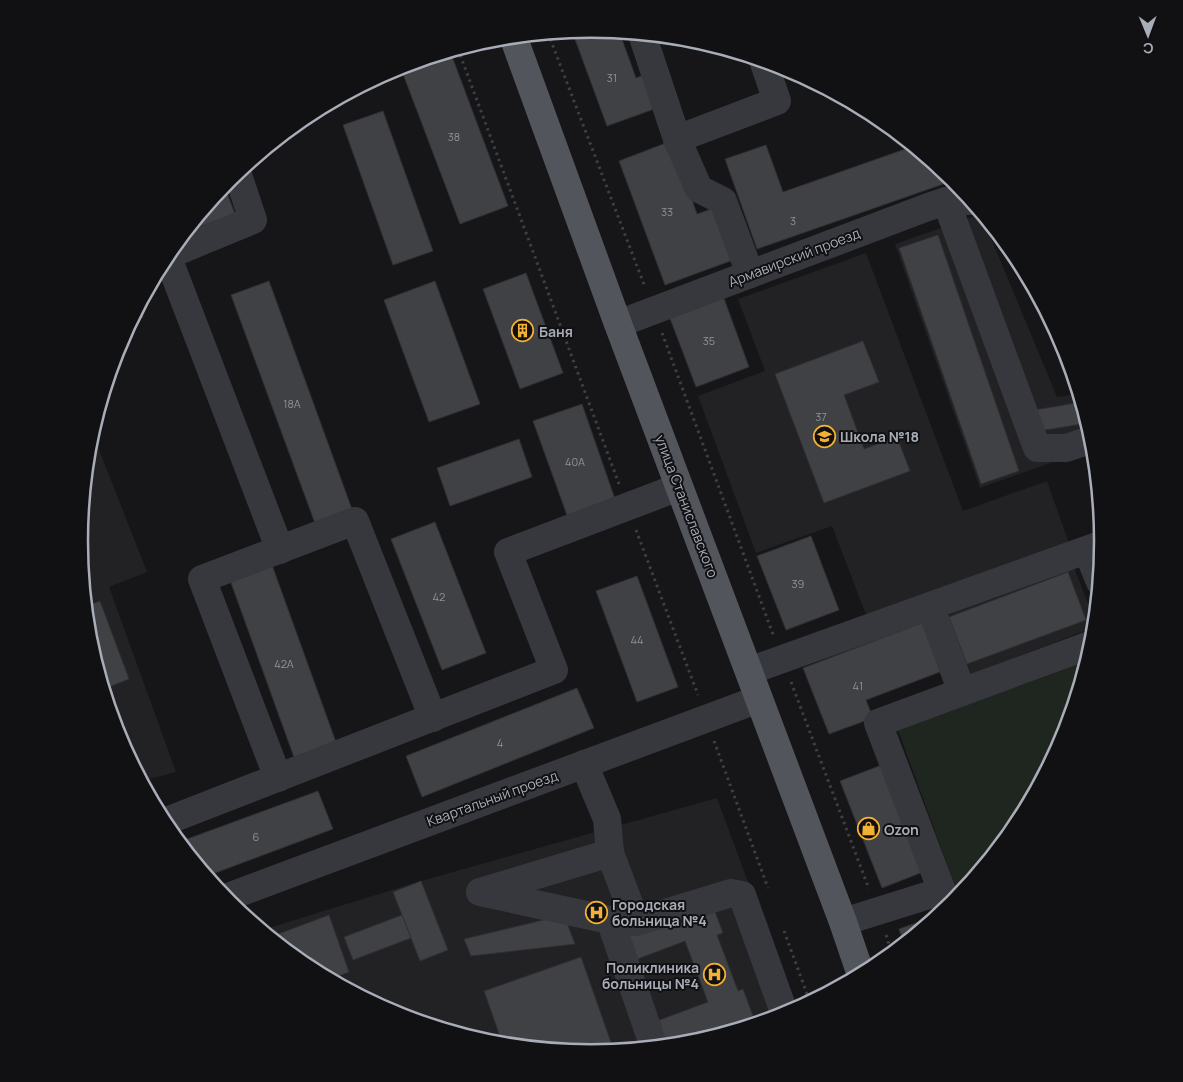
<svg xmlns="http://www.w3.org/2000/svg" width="1183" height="1082" font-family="Manrope,sans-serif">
	<rect width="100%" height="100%" fill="#161618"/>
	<g fill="#222225">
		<path d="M 981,214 L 1057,397 L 1080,394 L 1095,447 L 980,488 L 895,244 Z"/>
		<path d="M 866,253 L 963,511 L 1047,481 L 1070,546 L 868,620 L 832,526 L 756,553 L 698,396 L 765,371 L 738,299 Z"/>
		<path d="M 92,432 L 147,572 L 109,587 L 176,772 L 142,781 L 118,737 L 89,641 L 79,541 L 89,441 Z"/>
		<path d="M 1073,565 L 1096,624 L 1095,627 L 964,677 L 941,615 Z"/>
		<path d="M 717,798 L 773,950 L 787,1014 L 691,1043 L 591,1053 L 491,1043 L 395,1014 L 307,967 L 262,930 L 421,881 Z"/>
	</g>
	<path fill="#1e261f" d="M 1088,661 L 1065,737 L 1017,826 L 959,897 L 898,730 Z"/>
	<g fill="#404145" stroke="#303034">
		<path d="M 592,29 L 619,31 L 636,78 L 644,75 L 657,108 L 607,126 L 572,31 Z"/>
		<path d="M 450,51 L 508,206 L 460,224 L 400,66 Z"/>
		<path d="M 383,111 L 433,251 L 393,265 L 343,125 Z"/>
		<path d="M 671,141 L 697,214 L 714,208 L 733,260 L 665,285 L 619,161 Z"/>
		<path d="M 766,145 L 783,192 L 914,146 L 955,180 L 757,249 L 725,159 Z"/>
		<path d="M 224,185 L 235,214 L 193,229 L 192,224 Z"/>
		<path d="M 938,235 L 1019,471 L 981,484 L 899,248 Z"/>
		<path d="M 526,273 L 563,373 L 520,389 L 483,289 Z"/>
		<path d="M 269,281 L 353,512 L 316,526 L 231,295 Z"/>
		<path d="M 435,281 L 480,404 L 429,422 L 384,300 Z"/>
		<path d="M 722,293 L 749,367 L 696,387 L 668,313 Z"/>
		<path d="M 139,307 L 143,317 L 130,322 Z"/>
		<path d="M 863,341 L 879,382 L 844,395 L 864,449 L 897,437 L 910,471 L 824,503 L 775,374 Z"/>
		<path d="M 1082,402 L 1088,423 L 1039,431 L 1035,410 Z"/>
		<path d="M 582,404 L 616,502 L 568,518 L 533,421 Z"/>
		<path d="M 519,439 L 532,477 L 450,506 L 437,468 Z"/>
		<path d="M 435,522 L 486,653 L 442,670 L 391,539 Z"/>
		<path d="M 811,536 L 839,610 L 786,630 L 757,556 Z"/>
		<path d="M 272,565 L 337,745 L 295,760 L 230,580 Z"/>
		<path d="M 1068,572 L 1086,620 L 967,664 L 949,617 Z"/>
		<path d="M 637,576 L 678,687 L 637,702 L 596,591 Z"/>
		<path d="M 100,601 L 129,679 L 104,689 L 89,641 L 86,606 Z"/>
		<path d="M 927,621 L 945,670 L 866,700 L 873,718 L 829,734 L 803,668 Z"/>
		<path d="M 577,688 L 594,728 L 422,797 L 406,756 Z"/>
		<path d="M 887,763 L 928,870 L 882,888 L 840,781 Z"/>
		<path d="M 318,791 L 333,829 L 207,876 L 179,842 Z"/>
		<path d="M 421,881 L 448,950 L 420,961 L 393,892 Z"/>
		<path d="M 711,901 L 723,933 L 717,935 L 738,991 L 743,989 L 753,1016 L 675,1045 L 666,1046 L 657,1021 L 708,1002 L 685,941 L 635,960 L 625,933 Z"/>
		<path d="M 329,915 L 349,972 L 330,979 L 307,967 L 270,937 Z"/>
		<path d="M 402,915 L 411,938 L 353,960 L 344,937 Z"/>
		<path d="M 564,915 L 575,944 L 471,956 L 464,939 Z"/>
		<path d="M 939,915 L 904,944 L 899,929 Z"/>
		<path d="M 581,957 L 614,1051 L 591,1053 L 503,1045 L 484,991 Z"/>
	</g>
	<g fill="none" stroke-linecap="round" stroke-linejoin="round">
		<g stroke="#3d3f44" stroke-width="3" stroke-dasharray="2.5 4" stroke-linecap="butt">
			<path d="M 548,33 L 645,287"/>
			<path d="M 458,49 L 619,484"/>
			<path d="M 662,333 L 774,637"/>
			<path d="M 636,530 L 698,695"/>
			<path d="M 791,682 L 869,889"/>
			<path d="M 714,741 L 768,888"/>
			<path d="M 784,931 L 810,1002"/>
			<path d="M 886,935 L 892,954"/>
		</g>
		<g stroke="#37383d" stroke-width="28">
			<path d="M 642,34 L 677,139 L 699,189 L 723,201 L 750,274"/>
			<path d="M 677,139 L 777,101 L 763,60"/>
			<path d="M 946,201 L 1037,448 L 1066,448 L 1093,439"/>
			<path d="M 167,255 L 280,550"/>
			<path d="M 166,256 L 253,220 L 237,172"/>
			<path d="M 618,324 L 928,207 L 946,201 L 972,201"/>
			<path d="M 1087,550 L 1100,582"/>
			<path d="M 930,606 L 962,692 L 878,723 L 942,891"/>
			<path d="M 749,671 L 1103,544"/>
			<path d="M 962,692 L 1093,644"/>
			<path d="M 584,764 L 607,819 L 610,853 L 480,892 L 614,921 L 636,922 L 731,893 L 742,895 L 785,1015"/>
			<path d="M 278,778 L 202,579 L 355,521 L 433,718"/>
			<path d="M 164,822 L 554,670 L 508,552 L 679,487"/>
			<path d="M 610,853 L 636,922"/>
			<path d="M 225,898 L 759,699"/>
			<path d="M 610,920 L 654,1047"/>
			<path d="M 843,922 L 942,891 L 949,907"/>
		</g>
		<path stroke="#53555c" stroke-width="28" d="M 513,36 L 618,324 L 843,922 L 861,975"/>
	</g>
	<defs>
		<symbol id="building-ring" viewBox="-11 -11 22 22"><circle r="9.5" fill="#111113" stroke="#f2b134" stroke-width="1.5"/><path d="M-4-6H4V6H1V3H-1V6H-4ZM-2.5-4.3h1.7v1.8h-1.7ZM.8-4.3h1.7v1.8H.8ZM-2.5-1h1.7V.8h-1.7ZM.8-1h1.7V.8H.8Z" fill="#f2b134"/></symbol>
		<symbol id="school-ring" viewBox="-11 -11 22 22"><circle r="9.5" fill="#111113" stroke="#f2b134" stroke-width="1.5"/><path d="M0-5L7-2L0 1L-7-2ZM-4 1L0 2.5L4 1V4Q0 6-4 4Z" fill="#f2b134"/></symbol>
		<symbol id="shop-ring" viewBox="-11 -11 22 22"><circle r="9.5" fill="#111113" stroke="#f2b134" stroke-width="1.5"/><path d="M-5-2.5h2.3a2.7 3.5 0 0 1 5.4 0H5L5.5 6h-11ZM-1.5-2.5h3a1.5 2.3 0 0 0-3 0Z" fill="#f2b134"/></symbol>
		<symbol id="hospital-ring" viewBox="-11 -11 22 22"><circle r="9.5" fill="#111113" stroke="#f2b134" stroke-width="1.5"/><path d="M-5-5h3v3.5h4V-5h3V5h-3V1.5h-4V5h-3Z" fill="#f2b134"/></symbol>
	</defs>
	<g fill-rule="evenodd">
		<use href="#building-ring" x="510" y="318" width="25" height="25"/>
		<use href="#school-ring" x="812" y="424" width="25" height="25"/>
		<use href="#shop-ring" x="856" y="816" width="25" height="25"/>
		<use href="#hospital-ring" x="584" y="900" width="25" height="25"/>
		<use href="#hospital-ring" x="702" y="962" width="25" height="25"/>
	</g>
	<g text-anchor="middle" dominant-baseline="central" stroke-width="4" stroke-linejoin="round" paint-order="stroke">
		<g font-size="11" fill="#8e929b">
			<text x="612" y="77">31</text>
			<text x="454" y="136">38</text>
			<text x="667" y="211">33</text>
			<text x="793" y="220">3</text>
			<text x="709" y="340">35</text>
			<text x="292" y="403">18А</text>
			<text x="821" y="416">37</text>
			<text x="575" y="461">40А</text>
			<text x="798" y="583">39</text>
			<text x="439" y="596">42</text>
			<text x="637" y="639">44</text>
			<text x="284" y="663">42А</text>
			<text x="858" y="685">41</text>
			<text x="500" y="742">4</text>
			<text x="256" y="836">6</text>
		</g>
		<g font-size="14" fill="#a8adb8" stroke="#111113">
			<text transform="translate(794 257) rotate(-21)">Армавирский проезд</text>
			<text transform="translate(687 506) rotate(69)">улица Станиславского</text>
			<text transform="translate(492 798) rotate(-20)">Квартальный проезд</text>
		</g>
		<g font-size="14" font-weight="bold" fill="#a8adb8" stroke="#111113" text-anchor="start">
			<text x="539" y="331">Баня</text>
			<text x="840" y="436">Школа №18</text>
			<text x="884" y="829">Ozon</text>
			<text x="612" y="904">Городская<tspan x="612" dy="16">больница №4</tspan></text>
			<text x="699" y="967" text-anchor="end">Поликлиника<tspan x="699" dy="16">больницы №4</tspan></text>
		</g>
	</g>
	<path d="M0 0H1183V1082H0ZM88 541a503 503 0 1 1 1006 0a503 503 0 1 1-1006 0Z" fill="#111113" fill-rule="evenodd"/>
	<path fill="none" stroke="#a8adb8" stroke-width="2.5" d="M88 541a503 503 0 1 1 1006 0a503 503 0 1 1-1006 0Z"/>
	<g transform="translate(1148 35) rotate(179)" stroke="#111113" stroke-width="4" paint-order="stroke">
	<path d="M0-4L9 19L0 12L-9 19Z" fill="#a8adb8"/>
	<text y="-8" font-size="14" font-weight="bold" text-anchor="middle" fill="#a8adb8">С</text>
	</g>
</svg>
